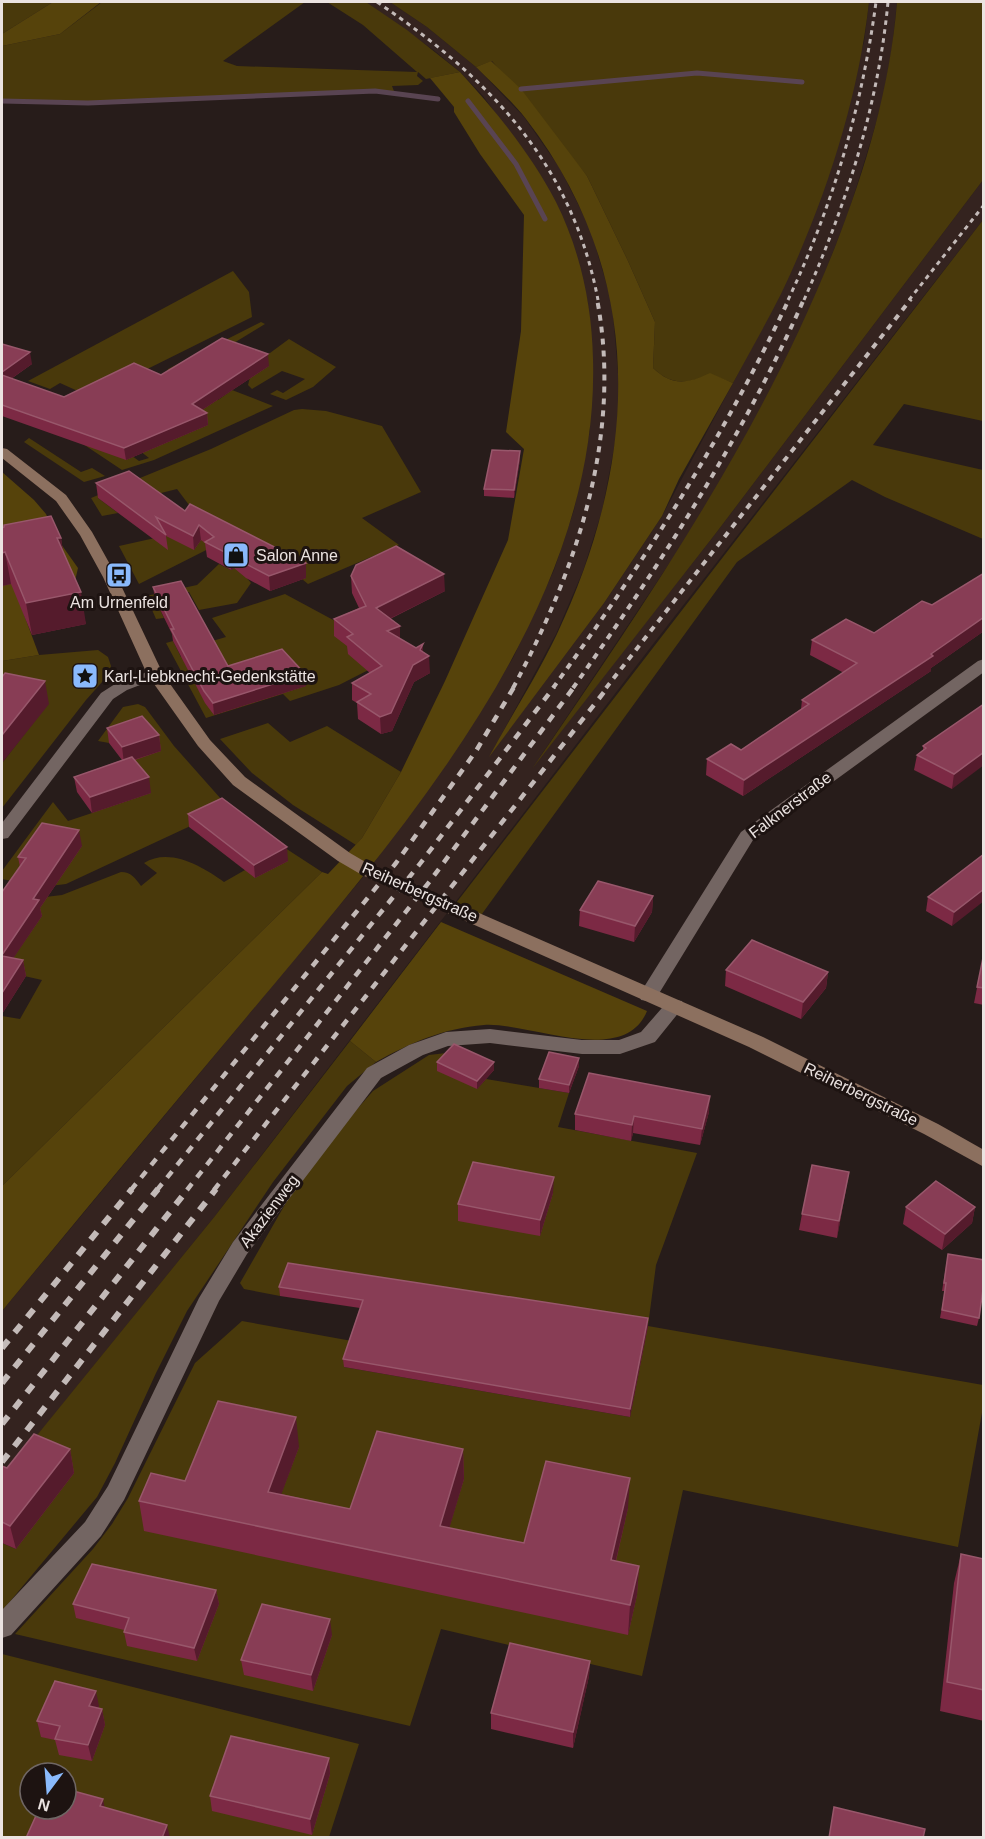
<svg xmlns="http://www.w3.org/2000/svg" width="985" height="1839" font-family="Arial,sans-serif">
	<rect width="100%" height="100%" fill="#271c1a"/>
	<path fill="#34231f" d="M 366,2 L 390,2 L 427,27 L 476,67 L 524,117 L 559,167 L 577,202 L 591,231 L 612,303 L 619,385 L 617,433 L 602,511 L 583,571 L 556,634 L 492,752 L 604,603 L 662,516 L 781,293 L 815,210 L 864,42 L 869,2 L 897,2 L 892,49 L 883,98 L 872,137 L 848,214 L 815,298 L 770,393 L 697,522 L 540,757 L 716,533 L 983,180 L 983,220 L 650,648 L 215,1216 L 2,1479 L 2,1311 L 368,871 L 453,753 L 513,658 L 554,570 L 574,510 L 590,430 L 588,303 L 569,232 L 556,203 L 537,170 L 483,96 L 460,72 L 436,52 Z"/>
	<g fill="#49390b" fill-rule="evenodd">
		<path d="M 2,2 L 53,2 L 2,34 Z"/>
		<path d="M 102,2 L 305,2 L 223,61 L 237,66 L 417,72 L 363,25 L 327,2 L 366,2 L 407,30 L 460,72 L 426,79 L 418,72 L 417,76 L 423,81 L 418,85 L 392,86 L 395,94 L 375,91 L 88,103 L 2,101 L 2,46 L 60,34 Z"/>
		<path d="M 390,2 L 869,2 C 858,101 824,204 781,294 C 766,324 749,353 733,383 L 710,374 C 687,384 672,386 653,368 L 655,322 L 628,261 L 587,176 L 492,61 L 476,67 L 427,27 Z"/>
		<path d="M 897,2 L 983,2 L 983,180 L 716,533 L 532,769 C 646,602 760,437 835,247 C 866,168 890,87 897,2 Z"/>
		<path d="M 983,220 L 983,421 L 904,404 L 873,445 L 983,470 L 983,539 L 885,497 L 852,480 L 737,562 L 479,918 L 453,907 Z"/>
		<path d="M 233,271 L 249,292 L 252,317 L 91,397 L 60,383 L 50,389 L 28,381 Z"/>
		<path d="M 261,322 L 265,324 L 183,374 L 218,400 L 232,390 L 273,406 L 154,460 L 122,470 L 83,444 L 103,435 L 139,461 L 149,458 L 113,430 L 165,376 L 168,369 Z"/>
		<path d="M 289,339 L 336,367 L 313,387 L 286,400 L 270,394 L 277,390 L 283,393 L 305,379 L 282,371 L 252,389 L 248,385 L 250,377 L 244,372 Z"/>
		<path d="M 302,409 L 326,411 L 382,426 L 421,492 L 362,518 L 399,545 L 308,584 L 302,579 L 246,577 L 251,583 L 237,603 L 199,610 L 189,592 L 155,599 L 164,618 L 156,619 L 146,596 L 197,585 L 219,564 L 231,570 L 230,538 L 139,584 L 119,546 L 182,532 L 195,513 L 177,489 L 157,494 L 98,498 L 118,513 L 102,516 L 91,498 L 211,449 L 294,410 Z"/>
		<path d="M 29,438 L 81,472 L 92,468 L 105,476 L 84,482 L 24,442 Z"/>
		<path d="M 285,594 L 350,629 L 388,660 L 339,685 L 290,701 L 283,694 L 206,718 L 166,643 L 173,641 L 181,657 L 209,642 L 226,637 L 212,618 Z"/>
		<path d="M 98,650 L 108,657 L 111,666 L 110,673 L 86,700 L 2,808 L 2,763 L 48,704 L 9,696 L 2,686 L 2,661 L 39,655 Z"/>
		<path d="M 138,704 L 145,707 L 174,746 L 229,808 L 66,884 L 42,887 L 2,879 L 2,871 L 53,802 L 68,821 L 92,813 L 127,762 L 144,732 L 109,743 L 98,741 L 123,707 Z"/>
		<path d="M 268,723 L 290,742 L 327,726 L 401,772 L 362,838 L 356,845 L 293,805 L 252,773 L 220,739 Z"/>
		<path d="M 242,820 L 322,872 L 2,1186 L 2,1016 L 20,1019 L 42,980 L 2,971 L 37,898 L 62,895 L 121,872 C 131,872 135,878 141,886 L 157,873 L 144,863 C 170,847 203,867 224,882 L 245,870 Z"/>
		<path d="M 350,1041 L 376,1062 L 347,1086 L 273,1182 L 187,1311 L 156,1373 L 115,1463 L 97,1497 L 2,1611 L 2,1543 L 16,1549 L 25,1450 L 215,1216 Z"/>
		<path d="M 455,1052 L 477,1089 L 486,1079 L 569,1093 L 558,1127 L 697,1153 L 656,1265 L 648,1326 L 983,1385 L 983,1407 L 958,1547 L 683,1490 L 642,1676 L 441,1629 L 410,1726 L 15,1634 L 93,1549 L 112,1524 L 128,1498 L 195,1363 L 242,1321 L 352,1341 L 344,1367 L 630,1417 L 647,1326 L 288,1272 L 280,1296 L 244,1289 L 240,1283 L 291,1194 L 329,1141 L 373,1091 L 429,1055 Z"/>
		<path d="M 2,1654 L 359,1744 L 329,1837 L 2,1837 ZM 30,1773 L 66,1773 L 66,1809 L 30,1809 Z"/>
	</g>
	<g fill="#56430b">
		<path d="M 53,2 L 101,2 L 60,34 L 2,46 L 2,34 Z"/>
		<path d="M 491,61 L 521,89 L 587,176 L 628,261 L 655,322 L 653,368 C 672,386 687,384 710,373 L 733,383 L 679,479 L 662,516 L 604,603 L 489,757 C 511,716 537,676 557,634 C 639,460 648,277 526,119 C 511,100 493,84 476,67 Z"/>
		<path d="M 460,72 C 496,111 531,154 556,202 C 580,250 592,305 593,359 C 600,600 417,813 271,988 C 181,1095 91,1203 2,1311 L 2,1186 L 322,872 L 328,874 L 362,838 L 401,772 L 445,681 L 508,540 L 524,449 L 506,432 L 521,331 L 524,215 L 480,154 L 454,112 L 454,107 L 430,78 Z"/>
		<path d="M 2,472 L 34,500 L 46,514 L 56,537 L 78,568 L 72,594 L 23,612 L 39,655 L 2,661 Z"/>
		<path d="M 441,922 L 647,1011 C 624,1068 529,1022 484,1025 C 444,1028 410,1043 376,1062 L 350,1041 Z"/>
	</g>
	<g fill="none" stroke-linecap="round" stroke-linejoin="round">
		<g stroke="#594452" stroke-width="5">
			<path d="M 521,89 L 697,73 L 802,82"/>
			<path d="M 2,101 L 88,103 L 375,91 L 438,99"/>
			<path d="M 468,101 L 516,164 L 545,219"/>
		</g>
		<g fill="#736562" fill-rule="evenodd">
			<path d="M 984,659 L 984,672 L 753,840 L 655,1000 L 648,1001 L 641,1000 L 639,995 L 741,832 L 978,661 Z"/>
			<path d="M 155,669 L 163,674 L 161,677 L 127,690 L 113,699 L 8,838 L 2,839 L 2,823 L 101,693 L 115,684 Z"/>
			<path d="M 675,1000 L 682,1001 L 684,1006 L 655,1042 L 620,1054 L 582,1054 L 490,1043 L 448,1046 L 423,1055 L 381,1078 L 247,1254 L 219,1301 L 124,1500 L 101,1536 L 11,1635 L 2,1638 L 2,1610 L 85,1522 L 108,1486 L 199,1298 L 233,1242 L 367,1068 L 409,1045 L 446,1032 L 490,1029 L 582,1040 L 619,1040 L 641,1032 L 668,1001 Z"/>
		</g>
		<path fill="#8c705f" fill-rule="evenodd" d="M 2,448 L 7,449 L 66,495 L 92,532 L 117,577 L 163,674 L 210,740 L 245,777 L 350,853 L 374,867 L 763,1037 L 938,1124 L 984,1150 L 984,1167 L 924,1134 L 749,1047 L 362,875 L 338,861 L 233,785 L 198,746 L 147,674 L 103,577 L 80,535 L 56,501 L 2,458 Z"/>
		<g stroke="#c3bab8" stroke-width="3" stroke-dasharray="4.5 4.5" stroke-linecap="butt">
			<path d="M 377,2 C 489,78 572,163 598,300"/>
			<path d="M 788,300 C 833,205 862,107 876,2"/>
			<path d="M 804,300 C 846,205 878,107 888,2"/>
			<path d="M 909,300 L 984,205"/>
		</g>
		<g stroke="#c3bab8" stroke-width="4" stroke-dasharray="6 6" stroke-linecap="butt">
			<path d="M 513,688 C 577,569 623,435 597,299"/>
			<path d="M 553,688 C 642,565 724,437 789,299"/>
			<path d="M 573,688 C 660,565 743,437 804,299"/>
			<path d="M 606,688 L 911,299"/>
		</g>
		<g stroke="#c3bab8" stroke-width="4.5" stroke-dasharray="8 8" stroke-linecap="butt">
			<path d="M 131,1190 L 396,863 L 476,751 L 514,687"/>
			<path d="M 157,1190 L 419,865 L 554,687"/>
			<path d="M 187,1190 L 430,881 L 574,687"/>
			<path d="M 214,1190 L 608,687"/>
		</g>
		<g stroke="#c3bab8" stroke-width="6" stroke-dasharray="10 10" stroke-linecap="butt">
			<path d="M 2,1348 L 132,1189"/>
			<path d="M 2,1383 L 158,1189"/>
			<path d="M 2,1424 L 188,1189"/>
			<path d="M 2,1462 L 216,1189"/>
		</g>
	</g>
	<g fill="#7c2944">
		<path d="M 2,344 L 32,364 L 11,379 L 64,397 L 161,375 L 269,366 L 202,410 L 207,413 L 208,425 L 126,460 L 2,416 Z"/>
		<path d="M 520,459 L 514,498 L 484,496 L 484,489 Z"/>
		<path d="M 96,483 L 185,511 L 306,578 L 270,591 L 246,578 L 234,568 L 231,570 L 207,557 L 205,543 L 201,540 L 194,550 L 166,536 L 168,550 L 98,498 Z"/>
		<path d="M 2,528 L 61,538 L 63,552 L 86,624 L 32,635 L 11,584 L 2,586 Z"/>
		<path d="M 984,573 L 984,631 L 931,668 L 931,671 L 743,796 L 706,775 L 707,759 L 741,750 L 801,709 L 802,700 L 844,673 L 810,655 L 812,640 L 874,633 L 932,605 Z"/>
		<path d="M 351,576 L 445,591 L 390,619 L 400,639 L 423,652 L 430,673 L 414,682 L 392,731 L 381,734 L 358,719 L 357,703 L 352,700 L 352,683 L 370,673 L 348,654 L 347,646 L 334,636 L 334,619 L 359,608 L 352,593 Z"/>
		<path d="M 153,587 L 228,666 L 306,686 L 214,715 L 205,703 L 173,641 L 172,634 L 155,599 Z"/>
		<path d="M 984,704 L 952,789 L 914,770 L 917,755 L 923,751 L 923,746 Z"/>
		<path d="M 107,728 L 159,735 L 161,751 L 135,760 L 151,793 L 92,813 L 77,792 L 74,777 L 122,760 L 109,743 Z"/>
		<path d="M 188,814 L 288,861 L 255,878 L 189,827 Z"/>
		<path d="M 82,846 L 40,908 L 42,916 L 13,958 L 23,960 L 26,976 L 2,1014 L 2,893 L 20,867 L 18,857 Z"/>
		<path d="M 984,854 L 952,926 L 926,911 L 928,897 Z"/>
		<path d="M 653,896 L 652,912 L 634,942 L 579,926 L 580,910 Z"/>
		<path d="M 984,953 L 984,1005 L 974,1003 Z"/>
		<path d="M 726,970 L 828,972 L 826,988 L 801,1019 L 725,986 Z"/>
		<path d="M 437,1062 L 494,1070 L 477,1089 L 437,1071 Z"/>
		<path d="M 579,1066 L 569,1093 L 539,1088 L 539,1079 Z"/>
		<path d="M 709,1112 L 700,1145 L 633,1133 L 631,1141 L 575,1130 L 575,1114 Z"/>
		<path d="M 849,1172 L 837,1238 L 799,1230 L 802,1214 Z"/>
		<path d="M 553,1193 L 540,1236 L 458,1221 L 458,1204 Z"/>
		<path d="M 906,1207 L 975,1207 L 972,1223 L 942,1250 L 903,1224 Z"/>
		<path d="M 948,1254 L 979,1318 L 977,1326 L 940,1318 L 945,1291 L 942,1291 Z"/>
		<path d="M 279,1287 L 648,1318 L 648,1326 L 630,1417 L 344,1367 L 343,1359 L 360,1308 L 280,1296 Z"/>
		<path d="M 299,1447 L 281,1494 L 350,1509 L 463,1449 L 464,1479 L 449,1528 L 524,1543 L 628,1508 L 616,1561 L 639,1566 L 637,1595 L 628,1635 L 144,1531 L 139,1501 L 185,1481 Z"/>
		<path d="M 70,1449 L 74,1473 L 16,1549 L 2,1543 L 2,1466 L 7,1468 Z"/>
		<path d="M 961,1554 L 984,1559 L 984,1721 L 940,1711 L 954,1583 Z"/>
		<path d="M 216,1590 L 219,1604 L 197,1661 L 127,1646 L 124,1632 L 124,1630 L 76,1618 L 73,1604 Z"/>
		<path d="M 332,1635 L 313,1691 L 244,1675 L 241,1660 Z"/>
		<path d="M 590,1661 L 589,1676 L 573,1748 L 491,1729 L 491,1713 Z"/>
		<path d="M 99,1706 L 98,1708 L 102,1709 L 105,1725 L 92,1761 L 59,1755 L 55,1740 L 41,1737 L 37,1721 Z"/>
		<path d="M 329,1758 L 330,1774 L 312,1835 L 212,1811 L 210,1796 Z"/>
	</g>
	<g fill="#551b2c">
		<path d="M 30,352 L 32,364 L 2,385 L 2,372 Z"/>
		<path d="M 268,354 L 269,366 L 193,416 L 192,404 Z"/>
		<path d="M 207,413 L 208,425 L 126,460 L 124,448 Z"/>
		<path d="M 520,451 L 520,459 L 514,498 L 514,490 Z"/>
		<path d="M 199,525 L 201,540 L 194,550 L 193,536 Z"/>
		<path d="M 57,538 L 61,538 L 66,569 Z"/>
		<path d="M 5,552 L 11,584 L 2,586 L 2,553 Z"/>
		<path d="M 233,553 L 234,568 L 231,570 L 230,555 Z"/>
		<path d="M 306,563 L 306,578 L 270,591 L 269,576 Z"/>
		<path d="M 444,574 L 445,591 L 377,625 L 376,608 Z"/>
		<path d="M 81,592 L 86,624 L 32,635 L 26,603 Z"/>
		<path d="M 984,617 L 984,631 L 931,668 L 931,671 L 743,796 L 744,780 L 931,654 Z"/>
		<path d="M 400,626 L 400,643 L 387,631 Z"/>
		<path d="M 423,644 L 423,659 L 429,656 L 430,673 L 414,682 L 392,731 L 381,734 L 380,717 Z"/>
		<path d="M 305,674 L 306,686 L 214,715 L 213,703 Z"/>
		<path d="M 45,681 L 49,704 L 2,763 L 2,735 Z"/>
		<path d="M 159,735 L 161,751 L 124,763 L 122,747 Z"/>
		<path d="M 984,752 L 984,765 L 952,789 L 954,774 Z"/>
		<path d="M 149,777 L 151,793 L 92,813 L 90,797 Z"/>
		<path d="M 79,830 L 82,846 L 40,908 L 42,916 L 4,972 L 2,955 L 33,899 Z"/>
		<path d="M 287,847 L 288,861 L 255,878 L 254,865 Z"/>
		<path d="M 984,889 L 984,901 L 952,926 L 954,912 Z"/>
		<path d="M 653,896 L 652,912 L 634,942 L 635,926 Z"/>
		<path d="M 23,960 L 26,976 L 2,1014 L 2,993 Z"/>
		<path d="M 828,972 L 826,988 L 801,1019 L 803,1002 Z"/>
		<path d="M 579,1058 L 579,1066 L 569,1093 L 569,1085 Z"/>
		<path d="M 494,1062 L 494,1070 L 477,1089 L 477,1081 Z"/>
		<path d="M 710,1096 L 709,1112 L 700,1145 L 702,1129 Z"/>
		<path d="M 634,1116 L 633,1133 L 631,1141 L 632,1125 Z"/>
		<path d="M 849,1172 L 846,1189 L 837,1238 L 839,1221 Z"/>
		<path d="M 554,1177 L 553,1193 L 540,1236 L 540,1220 Z"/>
		<path d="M 975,1207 L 972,1223 L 942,1250 L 945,1234 Z"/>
		<path d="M 648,1318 L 648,1326 L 630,1417 L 630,1409 Z"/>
		<path d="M 296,1417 L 299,1447 L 271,1522 L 268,1492 Z"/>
		<path d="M 70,1449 L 74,1473 L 16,1549 L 10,1526 Z"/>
		<path d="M 463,1449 L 464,1479 L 441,1556 L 440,1526 Z"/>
		<path d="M 630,1478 L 628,1508 L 609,1590 L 611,1560 Z"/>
		<path d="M 639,1566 L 637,1595 L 628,1635 L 630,1605 Z"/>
		<path d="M 216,1590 L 219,1604 L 197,1661 L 194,1648 Z"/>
		<path d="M 330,1619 L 332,1635 L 313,1691 L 311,1675 Z"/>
		<path d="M 590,1661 L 589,1676 L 573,1748 L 573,1732 Z"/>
		<path d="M 96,1691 L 99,1706 L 93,1721 L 89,1706 Z"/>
		<path d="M 102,1709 L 105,1725 L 92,1761 L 88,1745 Z"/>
		<path d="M 329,1758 L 330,1774 L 312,1835 L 310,1819 Z"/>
		<path d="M 103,1799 L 106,1814 L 100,1806 Z"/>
		<path d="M 167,1825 L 170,1838 L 162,1838 Z"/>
	</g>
	<g fill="#883d55" stroke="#98576b" stroke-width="1.5">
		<path d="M 222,338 L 268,354 L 192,404 L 207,413 L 124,448 L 2,405 L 2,375 L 64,397 L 134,363 L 161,375 Z"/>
		<path d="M 2,344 L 30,352 L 2,372 Z"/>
		<path d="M 492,450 L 520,451 L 514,490 L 484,489 Z"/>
		<path d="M 129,471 L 185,511 L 190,504 L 306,563 L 269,576 L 244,563 L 233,553 L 230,555 L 205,542 L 214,537 L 199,525 L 193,536 L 156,517 L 166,535 L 96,483 Z"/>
		<path d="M 51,516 L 61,538 L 57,538 L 81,592 L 26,603 L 5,552 L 2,553 L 2,528 L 4,527 L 4,525 Z"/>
		<path d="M 396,546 L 444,574 L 376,608 L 400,626 L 387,631 L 416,648 L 423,644 L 420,650 L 429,656 L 413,665 L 391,713 L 380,717 L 357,702 L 371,694 L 352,683 L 382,666 L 347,637 L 353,634 L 334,619 L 366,606 L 351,576 L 356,565 Z"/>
		<path d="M 984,573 L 984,617 L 931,654 L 933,656 L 744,780 L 707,759 L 731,744 L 741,750 L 809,704 L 802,700 L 857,663 L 812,640 L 846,619 L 874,633 L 922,601 L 932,605 Z"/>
		<path d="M 181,581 L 228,666 L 282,649 L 305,674 L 213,703 L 204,691 L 171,629 L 174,629 L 153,587 Z"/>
		<path d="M 5,673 L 45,681 L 2,735 L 2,677 Z"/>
		<path d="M 984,704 L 984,752 L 954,774 L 917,755 L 926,748 L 923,746 Z"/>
		<path d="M 142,716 L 159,735 L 122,747 L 107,728 Z"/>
		<path d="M 132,757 L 149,777 L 90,797 L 74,777 Z"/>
		<path d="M 222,798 L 287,847 L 254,865 L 188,814 Z"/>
		<path d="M 42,823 L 79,830 L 33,899 L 39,900 L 2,955 L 2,892 L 26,858 L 18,857 Z"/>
		<path d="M 984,854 L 984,889 L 954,912 L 928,897 Z"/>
		<path d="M 598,881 L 653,896 L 635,926 L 580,910 Z"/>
		<path d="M 752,940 L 828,972 L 803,1002 L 726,970 Z"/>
		<path d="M 984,953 L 984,988 L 977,987 Z"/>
		<path d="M 2,956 L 23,960 L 2,993 Z"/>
		<path d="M 454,1044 L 494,1062 L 477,1081 L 437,1062 Z"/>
		<path d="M 549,1052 L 579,1058 L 569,1085 L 539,1079 Z"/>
		<path d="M 589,1073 L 710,1096 L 702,1129 L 634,1116 L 632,1125 L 575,1114 Z"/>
		<path d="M 473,1162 L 554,1177 L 540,1220 L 458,1204 Z"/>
		<path d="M 812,1165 L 849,1172 L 839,1221 L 802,1214 Z"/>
		<path d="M 936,1181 L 975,1207 L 945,1234 L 906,1207 Z"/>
		<path d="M 948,1254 L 984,1260 L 984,1282 L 979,1318 L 942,1310 L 946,1283 L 944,1283 Z"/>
		<path d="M 288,1263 L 648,1318 L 630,1409 L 343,1359 L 363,1300 L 279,1287 Z"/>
		<path d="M 218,1401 L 296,1417 L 268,1492 L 350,1509 L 377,1431 L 463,1449 L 440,1526 L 524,1543 L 546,1461 L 630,1478 L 611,1560 L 639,1566 L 630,1605 L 139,1501 L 151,1473 L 185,1481 Z"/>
		<path d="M 34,1434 L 70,1449 L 10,1526 L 2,1522 L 2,1466 L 7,1468 Z"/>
		<path d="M 961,1554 L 984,1559 L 984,1690 L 947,1682 Z"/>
		<path d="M 92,1564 L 216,1590 L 194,1648 L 124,1632 L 129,1618 L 73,1604 Z"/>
		<path d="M 262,1604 L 330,1619 L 311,1675 L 241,1660 Z"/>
		<path d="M 510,1643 L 590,1661 L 573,1732 L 491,1713 Z"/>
		<path d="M 55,1681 L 96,1691 L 89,1706 L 102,1709 L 88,1745 L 55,1739 L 60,1726 L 37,1721 Z"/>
		<path d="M 231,1736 L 329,1758 L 310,1819 L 210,1796 Z"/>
		<path d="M 66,1789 L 103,1799 L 100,1806 L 167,1825 L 162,1838 L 26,1838 L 39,1809 L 66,1809 Z"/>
		<path d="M 834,1807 L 925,1829 L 923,1838 L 829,1838 Z"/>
	</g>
	<defs>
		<symbol id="shop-square" viewBox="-11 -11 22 22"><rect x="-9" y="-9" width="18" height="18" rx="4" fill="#8abafc" stroke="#1d1311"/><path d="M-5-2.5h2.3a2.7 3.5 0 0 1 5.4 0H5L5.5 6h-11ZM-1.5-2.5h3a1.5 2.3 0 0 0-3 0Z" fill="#111"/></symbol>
		<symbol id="bus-square" viewBox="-11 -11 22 22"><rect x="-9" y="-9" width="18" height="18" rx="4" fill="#8abafc" stroke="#1d1311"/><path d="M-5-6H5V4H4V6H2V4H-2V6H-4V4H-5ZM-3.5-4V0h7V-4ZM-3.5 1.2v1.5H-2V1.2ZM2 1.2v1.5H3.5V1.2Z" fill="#111"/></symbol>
		<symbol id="sight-square" viewBox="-11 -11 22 22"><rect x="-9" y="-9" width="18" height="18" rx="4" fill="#8abafc" stroke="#1d1311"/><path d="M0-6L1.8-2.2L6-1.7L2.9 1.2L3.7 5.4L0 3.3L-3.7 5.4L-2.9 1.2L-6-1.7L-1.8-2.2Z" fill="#111"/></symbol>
	</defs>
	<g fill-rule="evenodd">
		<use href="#shop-square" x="221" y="540" width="30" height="30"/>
		<use href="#bus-square" x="104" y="560" width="30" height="30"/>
		<use href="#sight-square" x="70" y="661" width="30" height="30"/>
	</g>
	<g text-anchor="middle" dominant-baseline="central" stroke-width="6" stroke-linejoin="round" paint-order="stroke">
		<g font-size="16" fill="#ebe3e1" stroke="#1d1311" text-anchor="start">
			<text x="256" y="555">Salon Anne</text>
			<text x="119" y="602" text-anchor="middle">Am Urnenfeld</text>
			<text x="104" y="676">Karl-Liebknecht-Gedenkstätte</text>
		</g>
		<g font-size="16" fill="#ebe3e1" stroke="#1d1311">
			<text transform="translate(790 805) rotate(-37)">Falknerstraße</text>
			<text transform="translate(420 892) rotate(24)">Reiherbergstraße</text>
			<text transform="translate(861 1094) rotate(26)">Reiherbergstraße</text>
			<text transform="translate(269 1211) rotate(-53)">Akazienweg</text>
		</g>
	</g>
	<rect width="985" height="1839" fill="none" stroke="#ebe3e1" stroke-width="6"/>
	<g transform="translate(48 1791) rotate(196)"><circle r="28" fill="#1d1311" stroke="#6f6664" stroke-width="1.5"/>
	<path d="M0-4.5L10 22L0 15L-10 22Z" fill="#8abafc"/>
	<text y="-9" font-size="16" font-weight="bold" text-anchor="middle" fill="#ebe3e1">N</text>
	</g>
</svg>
